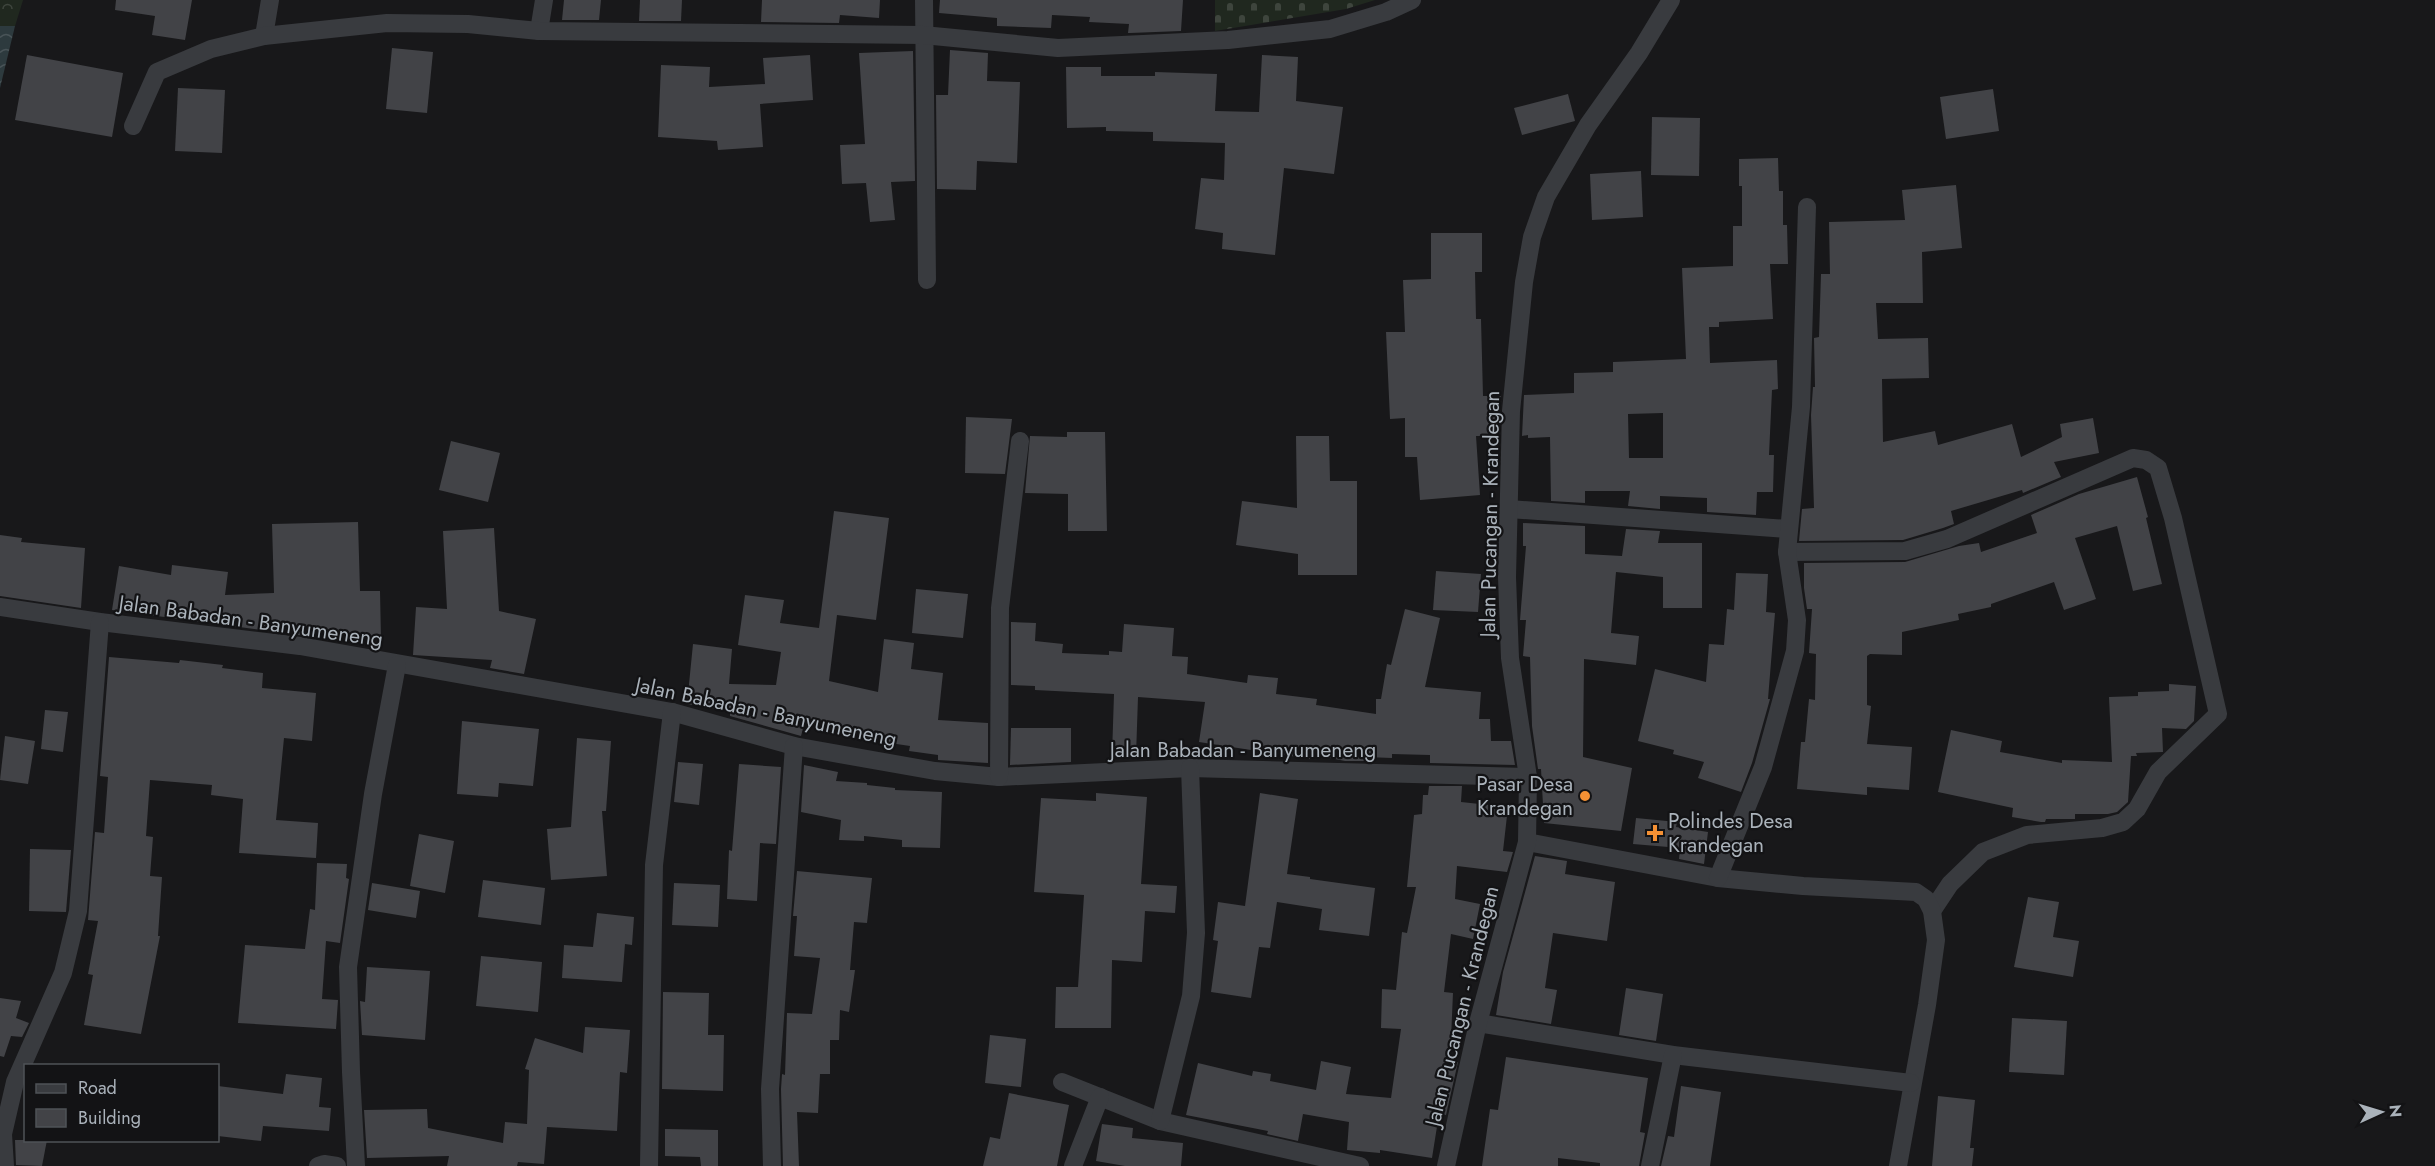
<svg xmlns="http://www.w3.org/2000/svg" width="2435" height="1166" font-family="Jost,sans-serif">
	<defs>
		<pattern id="forest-crowns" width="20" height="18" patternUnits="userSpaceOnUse" patternTransform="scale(1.5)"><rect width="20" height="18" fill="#20281f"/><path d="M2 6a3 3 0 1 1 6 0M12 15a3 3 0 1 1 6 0" fill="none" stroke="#3e453d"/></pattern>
		<pattern id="cemetery-stones" width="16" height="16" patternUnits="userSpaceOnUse" patternTransform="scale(1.5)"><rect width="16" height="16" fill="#20281f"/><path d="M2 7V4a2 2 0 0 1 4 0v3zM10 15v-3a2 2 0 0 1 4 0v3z" fill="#3e453d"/></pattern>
		<pattern id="water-waves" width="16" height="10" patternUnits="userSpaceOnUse" patternTransform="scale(1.5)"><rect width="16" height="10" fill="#2d3a3e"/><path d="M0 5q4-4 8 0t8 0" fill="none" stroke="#495458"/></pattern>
	</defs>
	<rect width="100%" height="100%" fill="#18181a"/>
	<path fill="url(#forest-crowns)" d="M 0,0 L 23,0 L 15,26 L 0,26 Z"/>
	<path fill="url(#cemetery-stones)" d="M 1215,0 L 1375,0 L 1346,9 L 1215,31 Z"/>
	<path fill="url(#water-waves)" d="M 0,26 L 15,26 L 0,88 Z"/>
	<g fill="#424347" fill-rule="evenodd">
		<path d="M 116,0 L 192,0 L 185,40 L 152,35 L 155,16 L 115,10 Z"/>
		<path d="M 564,0 L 601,0 L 599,20 L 562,20 Z"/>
		<path d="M 640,0 L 682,0 L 681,21 L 639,21 Z"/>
		<path d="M 762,0 L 880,0 L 879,18 L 840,15 L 839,23 L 761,22 Z"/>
		<path d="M 940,0 L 1183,0 L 1181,31 L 1130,33 L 1128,33 L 1129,24 L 1089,22 L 1090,17 L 1052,15 L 1051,28 L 997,26 L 997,18 L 939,13 Z"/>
		<path d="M 392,48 L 433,52 L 427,113 L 386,109 Z"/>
		<path d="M 950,50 L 988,53 L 987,81 L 1020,82 L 1017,163 L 977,161 L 976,190 L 937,189 L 936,95 L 948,95 Z"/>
		<path d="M 913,51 L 915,181 L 891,182 L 895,220 L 870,222 L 866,183 L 842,184 L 840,145 L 865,144 L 859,53 Z"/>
		<path d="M 27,55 L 123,73 L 112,137 L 15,120 Z"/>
		<path d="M 810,55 L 813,100 L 760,104 L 763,147 L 718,150 L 717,141 L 658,137 L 661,65 L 710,67 L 709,87 L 765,84 L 763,58 Z"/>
		<path d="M 1262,55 L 1298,57 L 1296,101 L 1343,107 L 1334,174 L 1284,168 L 1275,255 L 1222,249 L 1223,233 L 1195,229 L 1201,178 L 1224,180 L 1225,143 L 1153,141 L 1153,132 L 1106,131 L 1106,127 L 1067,128 L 1066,67 L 1101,67 L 1101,76 L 1155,76 L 1155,72 L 1217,74 L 1215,111 L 1259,112 Z"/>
		<path d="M 178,88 L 225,90 L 222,153 L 175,151 Z"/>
		<path d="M 1993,89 L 1999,131 L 1946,139 L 1940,97 Z"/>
		<path d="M 1568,94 L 1575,121 L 1522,135 L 1514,108 Z"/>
		<path d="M 1652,117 L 1700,118 L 1699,176 L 1651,175 Z"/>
		<path d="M 1778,158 L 1779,191 L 1783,191 L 1783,225 L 1787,225 L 1788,264 L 1770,264 L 1773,319 L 1719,322 L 1719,327 L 1709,327 L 1710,363 L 1777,360 L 1778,389 L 1772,390 L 1769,455 L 1774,455 L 1773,492 L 1757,492 L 1756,515 L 1707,512 L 1707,498 L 1660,496 L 1660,509 L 1628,506 L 1630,491 L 1585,491 L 1585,503 L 1551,501 L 1550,437 L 1528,438 L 1528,435 L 1522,436 L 1524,395 L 1574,393 L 1574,373 L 1613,372 L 1613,362 L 1686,359 L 1682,268 L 1733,266 L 1733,226 L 1742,226 L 1742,186 L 1739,186 L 1739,159 ZM 1663,413 L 1663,458 L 1629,458 L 1628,414 Z"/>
		<path d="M 1641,171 L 1643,217 L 1592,220 L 1590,174 Z"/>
		<path d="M 1956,185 L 1962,248 L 1922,252 L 1923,303 L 1876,303 L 1878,339 L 1928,338 L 1929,378 L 1882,379 L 1883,442 L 1935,431 L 1938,445 L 2012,424 L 2021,457 L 2062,437 L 2060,424 L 2093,418 L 2099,453 L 2054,462 L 2061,477 L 2023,493 L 2022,490 L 1951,511 L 1954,524 L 1943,528 L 1903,540 L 1799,541 L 1802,509 L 1814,508 L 1811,415 L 1813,387 L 1815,387 L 1814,338 L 1819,337 L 1821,274 L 1830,274 L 1829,222 L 1905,220 L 1902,190 Z"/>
		<path d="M 1431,233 L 1482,233 L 1482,272 L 1475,272 L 1476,319 L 1481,319 L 1483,396 L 1501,396 L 1499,436 L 1476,436 L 1480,495 L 1420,500 L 1417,457 L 1405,457 L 1405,418 L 1390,419 L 1386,332 L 1405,332 L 1403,280 L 1431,279 Z"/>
		<path d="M 966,417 L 1012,419 L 1005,474 L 965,473 Z"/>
		<path d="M 1067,432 L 1105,432 L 1107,531 L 1068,531 L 1068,494 L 1025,493 L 1030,436 L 1067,437 Z"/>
		<path d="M 1296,436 L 1329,436 L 1330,481 L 1357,481 L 1357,575 L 1298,575 L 1298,554 L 1236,545 L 1242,501 L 1297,508 Z"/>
		<path d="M 451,441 L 500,453 L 488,502 L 439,490 Z"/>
		<path d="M 2137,477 L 2148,517 L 2146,518 L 2162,584 L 2133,591 L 2117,526 L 2075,538 L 2096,599 L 2064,610 L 2054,582 L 1991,604 L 1991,607 L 1958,614 L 1959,620 L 1902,632 L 1902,655 L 1870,654 L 1867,656 L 1867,705 L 1871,706 L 1867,744 L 1912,747 L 1909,790 L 1867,787 L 1867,795 L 1797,789 L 1801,742 L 1805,742 L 1809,699 L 1815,700 L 1816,654 L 1809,653 L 1812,609 L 1807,609 L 1804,588 L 1804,563 L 1905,562 L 1959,546 L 1979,543 L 1981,552 L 2037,533 L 2031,515 L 2079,494 Z"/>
		<path d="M 834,511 L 889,518 L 876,620 L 837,615 L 829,681 L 878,692 L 884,639 L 914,643 L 911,669 L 943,673 L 938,720 L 988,723 L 988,763 L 938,760 L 938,755 L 909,751 L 910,746 L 883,742 L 883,739 L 805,721 L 801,736 L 730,716 L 730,711 L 687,704 L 693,644 L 732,649 L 729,684 L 776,685 L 781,652 L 738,645 L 745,595 L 784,600 L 780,623 L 819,628 Z"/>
		<path d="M 358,522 L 360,591 L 380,591 L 381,639 L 333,640 L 292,634 L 292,631 L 277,632 L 112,610 L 119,566 L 171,575 L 172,565 L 228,572 L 225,595 L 274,593 L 272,524 Z"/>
		<path d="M 1523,523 L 1585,526 L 1585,554 L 1622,556 L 1626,529 L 1660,531 L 1658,543 L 1702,543 L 1702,608 L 1663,608 L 1663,577 L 1616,572 L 1611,633 L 1639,636 L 1636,665 L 1584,659 L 1583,757 L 1632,768 L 1621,831 L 1544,823 L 1541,769 L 1538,769 L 1532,726 L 1530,657 L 1523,656 L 1526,620 L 1520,620 L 1526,546 L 1523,546 Z"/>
		<path d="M 494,528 L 499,611 L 536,619 L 524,674 L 490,668 L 492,660 L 413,655 L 416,607 L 447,609 L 443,531 Z"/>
		<path d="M 0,535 L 22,538 L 21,542 L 85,548 L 81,608 L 0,596 Z"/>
		<path d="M 1436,571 L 1481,574 L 1478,612 L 1433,610 Z"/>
		<path d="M 1736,573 L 1768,574 L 1766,612 L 1775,613 L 1768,699 L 1770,699 L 1752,763 L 1741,792 L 1698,778 L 1704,762 L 1673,754 L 1674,750 L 1638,741 L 1655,669 L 1706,682 L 1709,644 L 1724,645 L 1727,609 L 1734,610 Z"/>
		<path d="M 916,589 L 968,594 L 963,638 L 912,633 Z"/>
		<path d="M 1405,609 L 1440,618 L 1425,687 L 1481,692 L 1479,719 L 1490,719 L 1491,741 L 1511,741 L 1515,765 L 1430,763 L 1430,755 L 1392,754 L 1392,758 L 1366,757 L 1366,761 L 1345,761 L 1310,754 L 1310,759 L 1199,742 L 1205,702 L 1138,697 L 1136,756 L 1112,755 L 1114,694 L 1035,690 L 1035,686 L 1011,685 L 1011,622 L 1036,623 L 1035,641 L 1063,644 L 1062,653 L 1109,655 L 1109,651 L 1122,652 L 1124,624 L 1174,628 L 1172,656 L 1188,657 L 1187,674 L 1247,683 L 1248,675 L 1278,678 L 1276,694 L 1317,699 L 1316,705 L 1376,714 L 1376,699 L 1381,699 L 1387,664 L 1391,665 Z"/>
		<path d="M 109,657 L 179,663 L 180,660 L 223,665 L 222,668 L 263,673 L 262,688 L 316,693 L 312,741 L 284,738 L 276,820 L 318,823 L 316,858 L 239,853 L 243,799 L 211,795 L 212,785 L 150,780 L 146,836 L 153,837 L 150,876 L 162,877 L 158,936 L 160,936 L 141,1034 L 84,1025 L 93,975 L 88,974 L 98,921 L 88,920 L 95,832 L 104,833 L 108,777 L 100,776 Z"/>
		<path d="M 2169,684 L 2196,686 L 2194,721 L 2186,729 L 2162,728 L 2163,752 L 2136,753 L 2137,756 L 2131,756 L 2128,802 L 2117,812 L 2108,814 L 2075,814 L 2075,819 L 2046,819 L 2045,822 L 2041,822 L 2012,817 L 2013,808 L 1938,792 L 1951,730 L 2002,741 L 2000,752 L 2062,763 L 2062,760 L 2112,762 L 2109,697 L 2138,696 L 2138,692 L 2169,691 Z"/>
		<path d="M 45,710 L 68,712 L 63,752 L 41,749 Z"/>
		<path d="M 462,721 L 539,729 L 533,786 L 499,783 L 498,797 L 457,794 Z"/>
		<path d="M 1011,728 L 1071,728 L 1071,762 L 1010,765 Z"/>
		<path d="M 5,736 L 35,741 L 28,784 L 0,780 Z"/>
		<path d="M 577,738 L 611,741 L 606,811 L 602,811 L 607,876 L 551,880 L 547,829 L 571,827 Z"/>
		<path d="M 678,762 L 703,764 L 699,805 L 674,802 Z"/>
		<path d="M 739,764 L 781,767 L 776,844 L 760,843 L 757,901 L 727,899 L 729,850 L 732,851 Z"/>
		<path d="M 804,765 L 838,772 L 836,781 L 867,783 L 867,785 L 895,788 L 895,790 L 942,792 L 940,848 L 902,847 L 902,840 L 864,836 L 864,841 L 839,840 L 841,820 L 801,812 Z"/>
		<path d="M 1429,786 L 1462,786 L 1461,802 L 1508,807 L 1503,851 L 1513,852 L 1507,872 L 1457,866 L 1455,899 L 1480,904 L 1473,939 L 1451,934 L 1444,992 L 1453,993 L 1450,1061 L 1458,1062 L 1446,1115 L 1439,1114 L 1432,1158 L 1380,1150 L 1380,1153 L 1347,1150 L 1349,1122 L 1303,1114 L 1298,1141 L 1267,1134 L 1268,1131 L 1186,1115 L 1198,1063 L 1252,1076 L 1253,1071 L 1271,1074 L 1270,1081 L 1316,1090 L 1321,1061 L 1351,1067 L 1346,1094 L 1391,1098 L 1401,1029 L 1381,1028 L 1382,989 L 1396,990 L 1402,932 L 1407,933 L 1416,887 L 1407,887 L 1414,815 L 1422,814 L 1423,795 L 1428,795 Z"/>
		<path d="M 1096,793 L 1147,797 L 1141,884 L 1177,886 L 1175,913 L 1145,911 L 1142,962 L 1112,960 L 1111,1028 L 1055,1028 L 1056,987 L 1078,987 L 1084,895 L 1034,892 L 1041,798 L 1096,801 Z"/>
		<path d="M 1260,793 L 1298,799 L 1287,874 L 1310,877 L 1310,879 L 1375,888 L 1369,936 L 1319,930 L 1322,909 L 1277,902 L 1270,948 L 1259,947 L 1251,998 L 1211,992 L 1218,941 L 1213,940 L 1218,902 L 1245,906 Z"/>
		<path d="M 1636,818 L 1677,822 L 1676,827 L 1708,832 L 1704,864 L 1679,859 L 1680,848 L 1633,844 Z"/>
		<path d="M 419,834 L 454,841 L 445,893 L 410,886 Z"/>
		<path d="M 30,849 L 71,850 L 66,912 L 29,911 Z"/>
		<path d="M 1535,856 L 1567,861 L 1565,874 L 1615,882 L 1607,941 L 1553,933 L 1545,988 L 1557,990 L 1551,1024 L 1496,1015 L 1503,972 Z"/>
		<path d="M 317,863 L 347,864 L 346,878 L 349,879 L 340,943 L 326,941 L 322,999 L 338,1000 L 336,1029 L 238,1023 L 245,945 L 305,949 L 310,909 L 315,910 Z"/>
		<path d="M 797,871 L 872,878 L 867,923 L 854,922 L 850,970 L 855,970 L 849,1012 L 840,1010 L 839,1040 L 830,1040 L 830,1074 L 820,1074 L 818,1113 L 797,1112 L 799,1166 L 783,1166 L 781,1089 L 782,1074 L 785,1075 L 787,1013 L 812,1014 L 820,958 L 794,956 L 797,916 L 793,916 Z"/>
		<path d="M 483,880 L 545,888 L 541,925 L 478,917 Z"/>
		<path d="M 372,883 L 420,891 L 416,918 L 368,910 Z"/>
		<path d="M 674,883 L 720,885 L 718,927 L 672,925 Z"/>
		<path d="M 2028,897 L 2059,902 L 2053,937 L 2079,941 L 2073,977 L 2014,967 Z"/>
		<path d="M 597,913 L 634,917 L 632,945 L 625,944 L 622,982 L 562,978 L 564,945 L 593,947 Z"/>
		<path d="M 481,956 L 542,962 L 538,1012 L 476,1006 Z"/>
		<path d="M 367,967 L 430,971 L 425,1040 L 362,1035 L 360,1001 L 365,1002 Z"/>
		<path d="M 1626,988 L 1663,994 L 1656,1041 L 1619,1035 Z"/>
		<path d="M 663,992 L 709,993 L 708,1035 L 724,1035 L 723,1091 L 662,1089 Z"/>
		<path d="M 0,998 L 21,1001 L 16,1018 L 29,1023 L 22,1037 L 11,1036 L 4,1057 L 0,1056 Z"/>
		<path d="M 2012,1018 L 2067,1021 L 2064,1075 L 2009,1072 Z"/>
		<path d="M 585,1027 L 630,1030 L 627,1073 L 620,1072 L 617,1131 L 547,1127 L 544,1164 L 518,1162 L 517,1166 L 447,1166 L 449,1156 L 367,1158 L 364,1110 L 427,1109 L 428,1128 L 503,1143 L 505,1122 L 527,1124 L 529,1070 L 525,1069 L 535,1038 L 583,1053 Z"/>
		<path d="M 990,1035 L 1026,1039 L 1021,1087 L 985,1083 Z"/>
		<path d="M 1506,1057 L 1648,1078 L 1640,1132 L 1645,1133 L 1639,1166 L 1600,1166 L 1600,1163 L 1558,1158 L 1558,1166 L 1482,1166 L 1490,1109 L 1498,1110 Z"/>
		<path d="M 286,1074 L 322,1078 L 319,1107 L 331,1108 L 329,1131 L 263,1126 L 261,1141 L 218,1136 L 218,1086 L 283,1094 Z"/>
		<path d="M 1681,1086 L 1721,1092 L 1710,1166 L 1661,1166 L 1668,1136 L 1674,1137 Z"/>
		<path d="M 1009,1093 L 1069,1105 L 1057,1166 L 983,1166 L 990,1137 L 1000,1139 Z"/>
		<path d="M 1938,1096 L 1975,1100 L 1970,1148 L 1974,1148 L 1972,1166 L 1932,1166 Z"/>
		<path d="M 1102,1124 L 1133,1128 L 1132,1138 L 1183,1143 L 1181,1166 L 1125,1166 L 1096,1161 Z"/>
		<path d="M 665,1129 L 718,1130 L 718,1166 L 701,1166 L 700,1157 L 665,1156 Z"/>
		<path d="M 15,1140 L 47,1140 L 42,1166 L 16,1165 Z"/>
	</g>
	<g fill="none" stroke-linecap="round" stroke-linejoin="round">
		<g stroke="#393b3f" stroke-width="18">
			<path d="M 924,0 L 927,280"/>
			<path d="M 539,31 L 544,0"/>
			<path d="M 264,36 L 270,0"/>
			<path d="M 133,126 L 157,72 L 211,49 L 264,36 L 387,23 L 468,24 L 539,31 L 923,35 L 1058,48 L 1228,40 L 1330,29 L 1386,12 L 1412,0"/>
			<path d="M 1509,509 L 1788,529"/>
			<path d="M 1787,552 L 1905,551 L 1947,539 L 2133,458 L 2146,460 L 2158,468 L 2173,518 L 2218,714 L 2158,772 L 2137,809 L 2123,822 L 2102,828 L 2027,835 L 1983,852 L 1950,884 L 1932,911"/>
			<path d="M 0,607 L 100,622 L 300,646 L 672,712 L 794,746 L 935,771 L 999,777 L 1190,768 L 1528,777"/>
			<path d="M 999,777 L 1000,608 L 1020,441"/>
			<path d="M 1527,842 L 1718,878 L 1803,886 L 1916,892 L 1926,899 L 1932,911 L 1936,940 L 1927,1005 L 1898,1166"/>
			<path d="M 1718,878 L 1763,767 L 1795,651 L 1797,620 L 1787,552 L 1801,407 L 1807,207"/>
			<path d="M 1478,1023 L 1673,1055 L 1911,1083"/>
			<path d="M 1062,1082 L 1160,1121 L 1360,1166"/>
			<path d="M 1160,1121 L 1191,996 L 1196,933 L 1190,768"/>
			<path d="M 5,1166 L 3,1134 L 15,1082 L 63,973 L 78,911 L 100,622"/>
			<path d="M 318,1166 L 324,1164 L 337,1166"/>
			<path d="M 356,1166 L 351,1072 L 348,967 L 373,794 L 397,665"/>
			<path d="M 649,1166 L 654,865 L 672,712"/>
			<path d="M 772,1166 L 770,1089 L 794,746"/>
			<path d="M 1073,1166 L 1100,1097"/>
			<path d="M 1446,1166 L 1478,1023 L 1527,842 L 1528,777 L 1510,658 L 1507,577 L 1511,411 L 1524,282 L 1532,237 L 1546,197 L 1588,125 L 1639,53 L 1671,0"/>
			<path d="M 1650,1166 L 1673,1055"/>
		</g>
	</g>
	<g fill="#f59134" stroke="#131315" stroke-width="2">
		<circle cx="1585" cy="796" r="6"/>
		<path d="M1652 824h6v6h6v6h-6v6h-6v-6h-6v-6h6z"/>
	</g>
	<g text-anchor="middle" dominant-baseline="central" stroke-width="4.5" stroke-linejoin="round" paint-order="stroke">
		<g font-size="21" fill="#aab2ba" stroke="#131315">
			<text transform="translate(1490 514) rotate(-89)">Jalan Pucangan - Krandegan</text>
			<text transform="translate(251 621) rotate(8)">Jalan Babadan - Banyumeneng</text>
			<text transform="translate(766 712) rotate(12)">Jalan Babadan - Banyumeneng</text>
			<text x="1243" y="750">Jalan Babadan - Banyumeneng</text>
			<text transform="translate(1462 1006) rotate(-76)">Jalan Pucangan - Krandegan</text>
		</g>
		<g font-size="21" fill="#aab2ba" stroke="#131315" text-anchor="end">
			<text x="1573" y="784">Pasar Desa<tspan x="1573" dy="24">Krandegan</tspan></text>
			<text x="1668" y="821" text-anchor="start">Polindes Desa<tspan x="1668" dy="24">Krandegan</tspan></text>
		</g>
	</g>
	<rect x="24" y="1064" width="195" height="78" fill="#131315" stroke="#4f5357" stroke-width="1.5"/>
	<rect x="36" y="1084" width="30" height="9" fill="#393b3f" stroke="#4f5357" stroke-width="1.5"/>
	<text x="78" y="1094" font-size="18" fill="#aab2ba">Road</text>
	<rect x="36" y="1109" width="30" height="18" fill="#424347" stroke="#4f5357" stroke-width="1.5"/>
	<text x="78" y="1124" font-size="18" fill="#aab2ba">Building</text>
	<g transform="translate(2381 1112) rotate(86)" stroke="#131315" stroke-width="4.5" paint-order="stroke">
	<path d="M0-4.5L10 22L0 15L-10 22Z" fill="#aab2ba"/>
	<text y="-9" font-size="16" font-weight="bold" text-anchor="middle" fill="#aab2ba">N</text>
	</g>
</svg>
